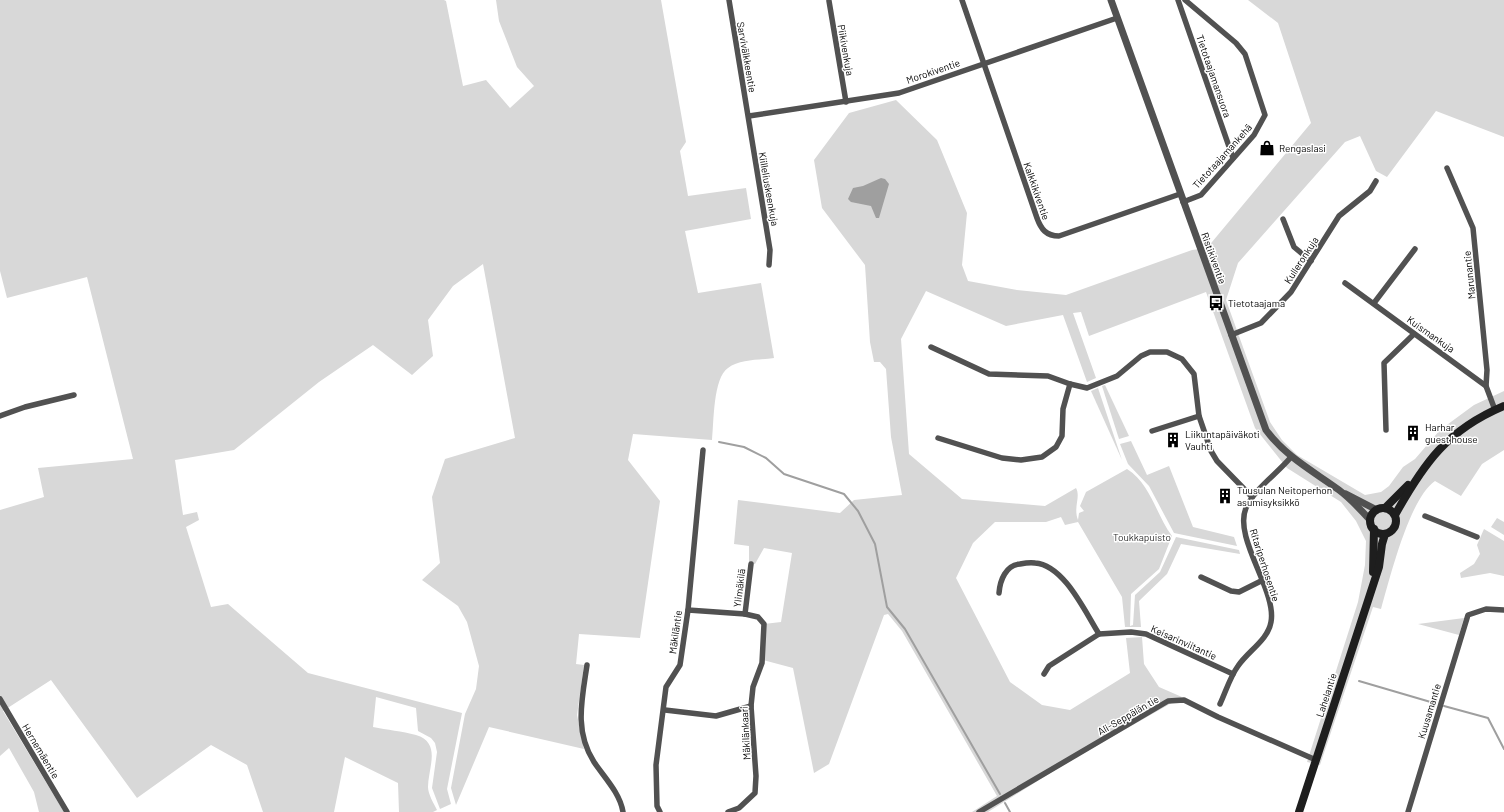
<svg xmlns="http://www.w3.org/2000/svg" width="1504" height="812" font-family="Barlow,sans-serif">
	<rect width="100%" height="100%" fill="#fff"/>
	<g fill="#d8d8d8">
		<path d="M 0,0 L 444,0 L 446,1 L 463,86 L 486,80 L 510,108 L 534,86 L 517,67 L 499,21 L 496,0 L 661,0 L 686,142 L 680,151 L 688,196 L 746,188 L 751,219 L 685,231 L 698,293 L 761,283 L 774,358 C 760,360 740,359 728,368 C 713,378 714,422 712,440 L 633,434 L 628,460 L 660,501 L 640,638 L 579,634 L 576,664 L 584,665 L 577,715 L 584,749 L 489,727 L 456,805 L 451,788 L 465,714 L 476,689 L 479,666 L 467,622 L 458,606 L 422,580 L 440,563 L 432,497 L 445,459 L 515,438 L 483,264 L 453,286 L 428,320 L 433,356 L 412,375 L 373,345 L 319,382 L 234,450 L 175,460 L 183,515 L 197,512 L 199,520 L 186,527 L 211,607 L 228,604 L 308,673 L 462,713 L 447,789 L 451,804 L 440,809 L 432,788 L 437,752 L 435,743 L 431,738 L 418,731 L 416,708 L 376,697 L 373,727 C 387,730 402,731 416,735 C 442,743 428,768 428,787 C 428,794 434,804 437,810 L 433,812 L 399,812 L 398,783 L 345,757 L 334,812 L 263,812 L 247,765 L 211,745 L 137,798 L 51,680 L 3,711 L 64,812 L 39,812 L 34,792 L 9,748 L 0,756 L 0,510 L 44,497 L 38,468 L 133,459 L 87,277 L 7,298 L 0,271 Z"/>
		<path d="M 1248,0 L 1504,0 L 1504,137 L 1436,111 L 1387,177 L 1376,171 L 1360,136 L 1345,142 L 1238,263 L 1226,300 L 1270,422 L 1282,440 L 1297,455 L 1365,495 L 1381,492 L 1389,486 L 1403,467 L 1415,459 L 1440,430 L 1474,405 L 1504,391 L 1504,450 L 1482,464 L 1461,496 L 1435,481 C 1409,499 1390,578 1381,609 L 1373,607 L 1320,765 L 1307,762 L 1358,602 L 1365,565 L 1366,541 L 1356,521 L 1341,502 L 1287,468 L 1255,428 L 1206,292 L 1089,336 L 1081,312 L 1073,313 L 1096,378 L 1087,382 L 1063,315 L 1006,326 L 926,291 L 901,339 L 909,454 L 962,499 L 1045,506 L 1076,488 C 1081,497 1073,507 1078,520 L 1079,513 L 1084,511 L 1080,506 L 1086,492 L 1127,469 C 1151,484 1156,515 1172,536 L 1159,569 L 1131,594 L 1130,626 L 1133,625 L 1135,595 L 1160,572 L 1176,537 L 1239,550 L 1240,554 L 1181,544 L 1167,574 L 1139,601 L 1141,627 L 1125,627 L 1122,597 L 1078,522 L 1065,525 L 1061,517 L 1046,522 L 995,522 L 973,543 L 956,578 L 1010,682 L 1042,705 L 1070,710 L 1130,673 L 1126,638 L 1142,637 L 1144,664 L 1159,687 L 1182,697 L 1068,762 L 988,812 L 972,812 L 997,796 L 902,631 L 888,614 L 884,615 L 829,764 L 814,773 L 793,668 L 763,660 L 764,624 L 781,622 L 792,553 L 764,548 L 755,564 L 749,563 L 749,546 L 734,544 L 738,500 L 840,513 L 854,500 L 902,495 L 891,437 L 886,369 L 880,362 L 874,362 L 870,342 L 865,265 L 822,208 L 814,160 L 849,113 L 896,100 L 937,140 L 967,213 L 962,265 L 968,281 L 1017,290 L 1066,295 L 1192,250 L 1207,248 L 1311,123 L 1278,23 Z"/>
		<path d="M 1105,385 L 1129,436 L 1119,439 L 1102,386 Z"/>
		<path d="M 1098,388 L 1122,460 L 1091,391 Z"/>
		<path d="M 1131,441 L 1147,475 L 1169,466 L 1193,527 L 1234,537 L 1237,546 L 1174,533 L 1149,486 L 1128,464 L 1120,444 Z"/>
		<path d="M 1497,518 L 1504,522 L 1504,535 L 1491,527 Z"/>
		<path d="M 1484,529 L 1504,541 L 1504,576 L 1490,573 L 1461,578 L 1460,573 L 1474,564 L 1480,554 L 1477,545 Z"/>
		<path d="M 1464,618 L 1459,635 L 1418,624 Z"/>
	</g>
	<path fill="#9f9f9f" d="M 881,178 L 885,179 L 889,184 L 879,218 L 876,218 L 871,206 L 851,202 L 848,199 L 853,188 L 863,186 Z"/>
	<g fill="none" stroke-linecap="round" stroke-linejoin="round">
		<g stroke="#9f9f9f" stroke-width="2">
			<path d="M 719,442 L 744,447 L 766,458 L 784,474 L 844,494 L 858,511 L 875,544 L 887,607 L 905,629 L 1000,794"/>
			<path d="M 1359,681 L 1434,703"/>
			<path d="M 1444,706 L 1488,718 L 1504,749"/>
			<path d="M 1005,803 L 1010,812"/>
		</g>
		<g stroke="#515151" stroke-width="5.5">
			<path d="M 729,0 L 770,250 L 769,265"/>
			<path d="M 962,0 L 1037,218 C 1041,229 1046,236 1059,236 L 1180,194"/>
			<path d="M 1178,0 L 1233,158"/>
			<path d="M 829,1 L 846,102"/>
			<path d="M 749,116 L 899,93 L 1117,18"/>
			<path d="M 1447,168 L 1473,228 L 1487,370 L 1486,386"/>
			<path d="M 1183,202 L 1201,195 L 1254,135 L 1265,115 L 1245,54 L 1236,43 L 1185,0"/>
			<path d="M 1283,219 L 1294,247 L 1311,261"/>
			<path d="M 1345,283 L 1486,386 L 1495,410"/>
			<path d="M 1374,303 L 1415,249"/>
			<path d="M 1231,335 L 1261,323 L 1291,292 L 1339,216 L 1370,191 L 1376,181"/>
			<path d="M 931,347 L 989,374 L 1048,376 L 1070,384 L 1087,388 L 1117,376 L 1141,356 L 1150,352 L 1167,352 L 1182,359 L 1194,374 L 1199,416 L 1211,451 L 1217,461 L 1252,497"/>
			<path d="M 0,416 L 25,407 L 74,395"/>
			<path d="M 1386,430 L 1384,363 L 1414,334"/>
			<path d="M 1152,431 L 1199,416"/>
			<path d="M 938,438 L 1002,458 L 1021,460 L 1042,457 L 1056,447 L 1062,436 L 1063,409 L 1070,384"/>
			<path d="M 1425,516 L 1477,537"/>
			<path d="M 1201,577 L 1231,591 L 1239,592 L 1261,581"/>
			<path d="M 999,593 C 1000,580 1006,565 1020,564 C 1025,563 1030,562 1035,563 C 1064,565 1085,612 1099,634"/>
			<path d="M 688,610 L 745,614 L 758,617 L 764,624 L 762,663 L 753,687 L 751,706 L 756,776 L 755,793 L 739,808 L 728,812"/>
			<path d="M 745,614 L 751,564"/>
			<path d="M 587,665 C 582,699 574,731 594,762 C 604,777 620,793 623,812"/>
			<path d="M 1044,674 L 1049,666 L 1099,634 L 1131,632 L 1146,634 L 1233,674"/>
			<path d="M 0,699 L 67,812"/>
			<path d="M 1220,704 C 1226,691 1230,677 1238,666 C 1248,651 1268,640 1271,622 C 1277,591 1233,538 1246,508 C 1255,488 1277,474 1291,457"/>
			<path d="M 665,710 L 716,716 L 751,706"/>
			<path d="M 660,812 L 657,806 L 656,765 L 666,687 L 680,665 L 688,610 L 703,450"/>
			<path d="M 979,812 L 1168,701 L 1184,700 L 1218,717 L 1316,760"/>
			<path d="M 1408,812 L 1468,615 L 1486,609 L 1504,610"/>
		</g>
		<g stroke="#515151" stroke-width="7">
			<path d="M 1111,0 L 1266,430 C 1286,457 1313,471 1339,490 C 1351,499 1361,510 1370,520"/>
			<path d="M 1346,494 L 1377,510"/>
		</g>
		<g stroke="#1e1e1e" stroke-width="8">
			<path d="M 1385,508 L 1408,485"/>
			<circle cx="1383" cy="521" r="13"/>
			<path d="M 1395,515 C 1424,463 1447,430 1504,406"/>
			<path d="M 1373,572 L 1374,529"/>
			<path d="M 1299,812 L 1379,567 L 1382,544 L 1385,534"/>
		</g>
	</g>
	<defs>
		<symbol id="shop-bare" viewBox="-9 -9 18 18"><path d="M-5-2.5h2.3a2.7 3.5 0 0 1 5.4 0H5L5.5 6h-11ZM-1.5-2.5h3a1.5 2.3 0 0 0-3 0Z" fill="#000" stroke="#fff" stroke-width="2.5" paint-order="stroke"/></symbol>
		<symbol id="bus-bare" viewBox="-9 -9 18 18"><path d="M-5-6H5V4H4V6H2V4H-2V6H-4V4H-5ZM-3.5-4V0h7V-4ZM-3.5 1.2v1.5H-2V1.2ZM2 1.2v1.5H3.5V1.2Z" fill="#000" stroke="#fff" stroke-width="2.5" paint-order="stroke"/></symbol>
		<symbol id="building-bare" viewBox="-9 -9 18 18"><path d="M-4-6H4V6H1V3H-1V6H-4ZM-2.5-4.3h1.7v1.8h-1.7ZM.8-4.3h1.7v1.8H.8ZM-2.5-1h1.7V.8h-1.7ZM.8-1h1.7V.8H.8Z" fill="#000" stroke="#fff" stroke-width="2.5" paint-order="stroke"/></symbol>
	</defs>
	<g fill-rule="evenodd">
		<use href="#shop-bare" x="1256" y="137" width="22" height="22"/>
		<use href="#bus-bare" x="1205" y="292" width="22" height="22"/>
		<use href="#building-bare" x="1402" y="422" width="22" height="22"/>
		<use href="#building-bare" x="1162" y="429" width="22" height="22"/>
		<use href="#building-bare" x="1214" y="485" width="22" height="22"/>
	</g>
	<g text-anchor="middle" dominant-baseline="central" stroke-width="3" stroke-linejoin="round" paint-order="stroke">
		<g font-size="10" fill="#000" stroke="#fff">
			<text transform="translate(846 50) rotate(80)">Piikivenkuja</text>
			<text transform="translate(747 57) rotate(80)">Sarvivälkkeentie</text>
			<text transform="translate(933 71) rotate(-19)">Morokiventie</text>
			<text transform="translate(1214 76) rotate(71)">Tietotaajamansuora</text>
			<text transform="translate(1222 156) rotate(-48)">Tietotaajamankehä</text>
			<text transform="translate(769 189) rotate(80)">Kiilleliuskeenkuja</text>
			<text transform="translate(1037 191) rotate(71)">Kalkkikiventie</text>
			<text transform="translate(1214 258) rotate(70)">Ristikiventie</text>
			<text transform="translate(1301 260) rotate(-57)">Kulleronkuja</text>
			<text transform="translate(1469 275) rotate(-96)">Marunantie</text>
			<text transform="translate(1431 334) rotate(35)">Kuismankuja</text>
			<text transform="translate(1265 565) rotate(72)">Ritariperhosentie</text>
			<text transform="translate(739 588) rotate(-83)">Ylimäkilä</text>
			<text transform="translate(675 632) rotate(-82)">Mäkiläntie</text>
			<text transform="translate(1184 642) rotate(24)">Keisarinviitantie</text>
			<text transform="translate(1326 695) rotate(-72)">Lahelantie</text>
			<text transform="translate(1429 711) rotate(-73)">Kuusamantie</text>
			<text transform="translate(1128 715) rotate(-30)">Ali-Seppälän tie</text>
			<text transform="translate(745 733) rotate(-93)">Mäkilänkaari</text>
			<text transform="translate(41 751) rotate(59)">Hernemäentie</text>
		</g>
		<g font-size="10" fill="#000" stroke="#fff" text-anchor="start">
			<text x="1279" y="148">Rengaslasi</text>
			<text x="1228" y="303">Tietotaajama</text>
			<text x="1425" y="427">Harhar<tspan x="1425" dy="12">guest house</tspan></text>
			<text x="1185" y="434">Liikuntapäiväkoti<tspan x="1185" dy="12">Vauhti</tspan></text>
			<text x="1237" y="490">Tuusulan Neitoperhon<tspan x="1237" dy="12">asumisyksikkö</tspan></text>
		</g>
		<g font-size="10" fill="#2f2f2f" stroke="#fff">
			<text x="1142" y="537">Toukkapuisto</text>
		</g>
	</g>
</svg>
